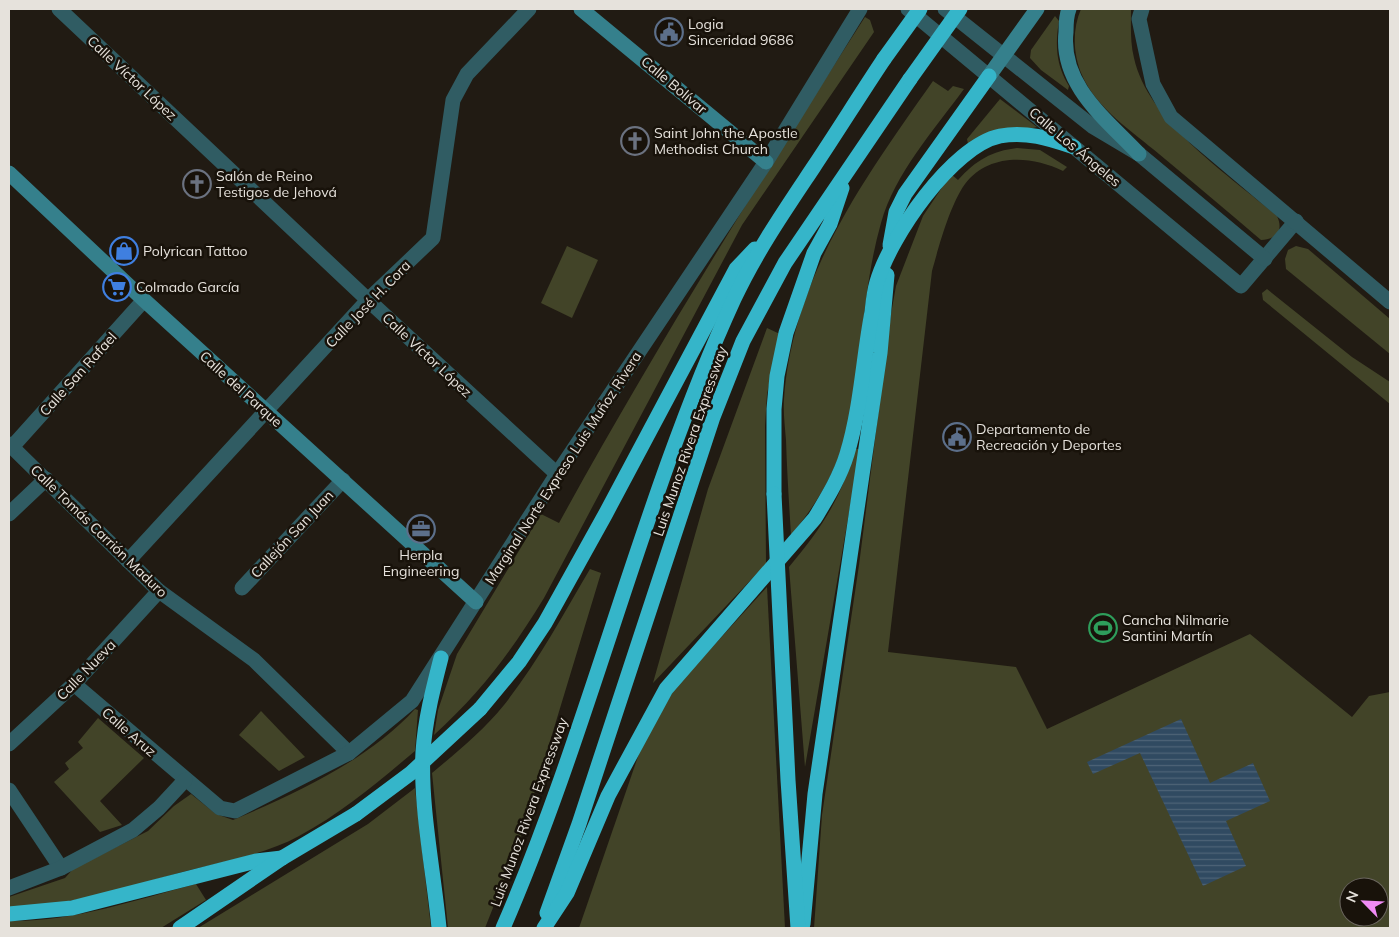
<svg xmlns="http://www.w3.org/2000/svg" width="1399" height="937" font-family="Mulish,sans-serif">
	<defs>
		<pattern id="water-rules" width="6" height="5" patternUnits="userSpaceOnUse" patternTransform="scale(1.25)"><rect width="6" height="5" fill="#304a61"/><path d="M0 2.5h6" fill="none" stroke="#4e6477"/></pattern>
	</defs>
	<rect width="100%" height="100%" fill="#211b13"/>
	<g fill="#424428" fill-rule="evenodd">
		<path d="M 1081,9 L 1131,9 C 1131,25 1130,42 1134,58 C 1148,122 1229,175 1277,216 C 1284,231 1276,239 1261,240 C 1227,211 1193,182 1159,154 C 1133,132 1096,108 1082,75 C 1073,54 1072,30 1081,9 Z"/>
		<path d="M 1055,16 L 1059,21 C 1055,45 1056,65 1069,86 L 1068,90 L 1041,70 L 1030,58 L 1031,50 Z"/>
		<path d="M 865,17 L 870,20 L 874,32 L 742,225 L 544,598 C 511,652 481,692 434,735 L 438,710 L 457,654 L 541,514 L 559,523 C 654,350 758,183 865,17 Z"/>
		<path d="M 933,81 L 948,91 L 953,86 L 964,89 C 934,130 895,173 881,223 C 861,293 863,367 845,436 C 836,473 815,506 791,535 C 789,503 787,472 786,440 C 785,427 783,412 784,399 C 793,276 864,179 933,81 Z"/>
		<path d="M 1000,99 L 1037,127 L 968,144 L 967,139 Z"/>
		<path d="M 1017,148 L 1040,150 L 1067,167 L 1063,171 C 1031,155 988,153 965,184 C 950,205 939,246 932,271 L 888,652 L 1016,667 L 1047,729 L 1250,634 L 1352,717 L 1369,696 L 1390,692 L 1390,928 L 814,928 L 822,815 L 859,565 L 891,314 L 896,286 L 923,216 L 951,174 L 958,180 C 976,160 992,151 1017,148 ZM 1349,887 L 1379,887 L 1379,917 L 1349,917 Z"/>
		<path d="M 567,246 L 598,260 L 572,318 L 541,303 Z"/>
		<path d="M 1296,246 L 1308,249 L 1390,319 L 1390,354 L 1286,269 L 1285,259 L 1288,250 Z"/>
		<path d="M 1267,289 L 1352,357 L 1390,382 L 1390,404 L 1263,300 L 1262,293 Z"/>
		<path d="M 767,328 L 780,334 L 767,394 L 765,426 L 766,564 L 653,683 L 708,489 Z"/>
		<path d="M 854,449 L 860,449 L 805,767 L 789,567 C 820,530 843,497 854,449 Z"/>
		<path d="M 590,569 L 601,573 L 521,837 L 485,928 L 448,928 L 432,773 C 457,752 483,731 504,705 C 537,663 563,615 590,569 Z"/>
		<path d="M 767,587 L 785,928 L 579,928 L 643,742 L 675,688 Z"/>
		<path d="M 415,709 L 418,710 L 415,751 C 378,782 342,813 299,836 C 266,854 226,861 190,870 C 129,886 73,906 9,908 L 9,897 L 65,878 L 73,869 L 148,831 L 174,806 L 191,794 L 216,814 L 233,820 C 295,794 370,759 415,709 Z"/>
		<path d="M 261,711 L 305,757 L 279,771 L 239,735 Z"/>
		<path d="M 98,718 L 144,758 L 100,801 L 122,825 L 100,832 L 54,782 L 69,769 L 65,763 L 83,748 L 78,742 Z"/>
		<path d="M 415,788 L 431,928 L 198,928 L 368,824 Z"/>
		<path d="M 196,884 L 206,900 L 161,928 L 9,928 L 9,921 C 73,922 135,900 196,884 Z"/>
	</g>
	<path fill="url(#water-rules)" d="M 1181,719 L 1210,783 L 1253,763 L 1270,801 L 1226,821 L 1246,866 L 1203,886 L 1140,753 L 1093,774 L 1087,762 Z"/>
	<g fill="none" stroke-linecap="round" stroke-linejoin="round">
		<g stroke="#305c63" stroke-width="15">
			<path d="M 59,9 L 368,300 L 557,474"/>
			<path d="M 908,9 L 1241,286 L 1296,221"/>
			<path d="M 945,9 L 1092,126 L 1139,154 L 1265,259"/>
			<path d="M 1142,9 L 1139,19 L 1153,84 L 1171,117 L 1390,302"/>
			<path d="M 9,444 L 159,591 L 254,660 L 349,753"/>
			<path d="M 12,447 L 144,300"/>
			<path d="M 9,514 L 46,479"/>
			<path d="M 128,561 L 368,300 L 433,238 L 453,100 L 467,74 L 529,9"/>
			<path d="M 242,588 L 343,480"/>
			<path d="M 74,684 L 220,808 L 235,811 L 349,753 L 412,701 L 557,474 L 766,162 L 860,9"/>
			<path d="M 9,744 L 74,684 L 159,591"/>
			<path d="M 9,790 L 61,868"/>
			<path d="M 9,888 L 61,868 L 133,830 L 159,808 L 185,780"/>
		</g>
		<g stroke="#35808c" stroke-width="15">
			<path d="M 581,9 L 766,162"/>
			<path d="M 1069,9 C 1066,16 1066,24 1066,32 C 1060,85 1106,119 1139,154"/>
			<path d="M 989,76 L 1037,9"/>
			<path d="M 9,173 L 144,300 L 476,602"/>
		</g>
		<g stroke="#35b5c9" stroke-width="15">
			<path d="M 890,245 L 896,212 L 905,194 L 989,76"/>
			<path d="M 774,494 L 774,409 L 777,376 L 786,333 L 814,253 L 830,224 L 842,188"/>
			<path d="M 480,709 L 519,662 L 545,623 L 605,515 L 736,269 L 755,249"/>
			<path d="M 547,913 L 579,824 L 713,417 L 743,341 L 785,263 L 910,79"/>
			<path d="M 9,914 L 72,908 L 256,861 L 282,858"/>
			<path d="M 803,924 L 815,794 L 880,353 L 887,275"/>
			<path d="M 180,928 L 282,858 L 356,814"/>
			<path d="M 439,928 C 434,873 420,807 423,752 C 425,720 433,689 441,658"/>
			<path d="M 503,928 C 592,723 641,502 734,299 C 756,252 785,210 813,168 C 837,132 860,95 884,59"/>
			<path d="M 544,928 L 567,893 L 608,796 L 666,689 L 815,518 C 827,498 840,477 847,454 C 861,408 863,359 872,312 C 873,302 874,292 877,282 C 890,237 952,146 1000,136 C 1027,131 1050,139 1074,147"/>
		</g>
		<g stroke="#35b5c9" stroke-width="15">
			<path d="M 884,59 L 920,9"/>
			<path d="M 910,79 L 960,9"/>
			<path d="M 774,494 L 788,780 L 798,928"/>
			<path d="M 356,814 L 411,773 L 480,709"/>
		</g>
	</g>
	<defs>
		<symbol id="civic-ring" viewBox="-11 -11 22 22"><circle r="9.5" fill="#18120a" stroke="#5c6f8a" stroke-width="1.5"/><path d="M-.6-6.5H3V-4.5H.6V-3L4-1V1h2V6H-6V1h2V-1L-.6-3ZM-1.2 2.5V6h2.4V2.5Z" fill="#5c6f8a"/></symbol>
		<symbol id="church-ring" viewBox="-11 -11 22 22"><circle r="9.5" fill="#18120a" stroke="#6b7280" stroke-width="1.5"/><path d="M-1.2-6h2.4v3.5h3.3v2.4h-3.3V6h-2.4V-.1h-3.3v-2.4h3.3Z" fill="#6b7280"/></symbol>
		<symbol id="shop-ring" viewBox="-11 -11 22 22"><circle r="9.5" fill="#18120a" stroke="#3f7fe0" stroke-width="1.5"/><path d="M-5-2.5h2.3a2.7 3.5 0 0 1 5.4 0H5L5.5 6h-11ZM-1.5-2.5h3a1.5 2.3 0 0 0-3 0Z" fill="#3f7fe0"/></symbol>
		<symbol id="supermarket-ring" viewBox="-11 -11 22 22"><circle r="9.5" fill="#18120a" stroke="#3f7fe0" stroke-width="1.5"/><path d="M-6-5.5h2.5l.6 2H6L4.5 2H-2.5L-4.4-4H-6ZM-1.5 3.2a1.3 1.3 0 1 0 .1 0ZM3 3.2a1.3 1.3 0 1 0 .1 0Z" fill="#3f7fe0"/></symbol>
		<symbol id="office-ring" viewBox="-11 -11 22 22"><circle r="9.5" fill="#18120a" stroke="#5c6f8a" stroke-width="1.5"/><path d="M-6-3h4V-5.5h4V-3h4V5H-6ZM-1-4.5V-3h2v-1.5ZM-6 0V1H6V0Z" fill="#5c6f8a"/></symbol>
		<symbol id="stadium-ring" viewBox="-11 -11 22 22"><circle r="9.5" fill="#18120a" stroke="#2e9e5b" stroke-width="1.5"/><path d="M0-5a6.5 5 0 1 0 0 10a6.5 5 0 1 0 0-10ZM-3.5-1.8h7v3.6h-7Z" fill="#2e9e5b"/></symbol>
	</defs>
	<g fill-rule="evenodd">
		<use href="#civic-ring" x="653" y="16" width="32" height="32"/>
		<use href="#church-ring" x="619" y="125" width="32" height="32"/>
		<use href="#church-ring" x="181" y="168" width="32" height="32"/>
		<use href="#shop-ring" x="108" y="235" width="32" height="32"/>
		<use href="#supermarket-ring" x="101" y="271" width="32" height="32"/>
		<use href="#civic-ring" x="941" y="421" width="32" height="32"/>
		<use href="#office-ring" x="405" y="513" width="32" height="32"/>
		<use href="#stadium-ring" x="1087" y="612" width="32" height="32"/>
	</g>
	<g text-anchor="middle" dominant-baseline="central" stroke-width="5" stroke-linejoin="round" paint-order="stroke">
		<g font-size="14" fill="#e6e2dc" stroke="#18120a" text-anchor="start">
			<text x="688" y="24">Logia<tspan x="688" dy="16">Sinceridad 9686</tspan></text>
			<text x="654" y="133">Saint John the Apostle<tspan x="654" dy="16">Methodist Church</tspan></text>
			<text x="216" y="176">Salón de Reino<tspan x="216" dy="16">Testigos de Jehová</tspan></text>
			<text x="143" y="251">Polyrican Tattoo</text>
			<text x="136" y="287">Colmado García</text>
			<text x="976" y="429">Departamento de<tspan x="976" dy="16">Recreación y Deportes</tspan></text>
			<text x="421" y="555" text-anchor="middle">Herpla<tspan x="421" dy="16">Engineering</tspan></text>
			<text x="1122" y="620">Cancha Nilmarie<tspan x="1122" dy="16">Santini Martín</tspan></text>
		</g>
		<g font-size="14" fill="#e6e2dc" stroke="#18120a">
			<text transform="translate(132 78) rotate(43)">Calle Víctor López</text>
			<text transform="translate(674 85) rotate(40)">Calle Bolívar</text>
			<text transform="translate(1075 147) rotate(40)">Calle Los Ángeles</text>
			<text transform="translate(368 304) rotate(-46)">Calle José H. Cora</text>
			<text transform="translate(427 355) rotate(43)">Calle Víctor López</text>
			<text transform="translate(78 374) rotate(-48)">Calle San Rafael</text>
			<text transform="translate(241 389) rotate(42)">Calle del Parque</text>
			<text transform="translate(690 441) rotate(-71)">Luis Munoz Rivera Expressway</text>
			<text transform="translate(563 468) rotate(-57)">Marginal Norte Expreso Luis Muñoz Rivera</text>
			<text transform="translate(99 531) rotate(44)">Calle Tomás Carrión Maduro</text>
			<text transform="translate(292 534) rotate(-47)">Callejón San Juan</text>
			<text transform="translate(86 670) rotate(-46)">Calle Nueva</text>
			<text transform="translate(129 732) rotate(41)">Calle Aruz</text>
			<text transform="translate(529 812) rotate(-70)">Luis Munoz Rivera Expressway</text>
		</g>
	</g>
	<rect width="1399" height="937" fill="none" stroke="#e6e2dc" stroke-width="20"/>
	<g transform="translate(1364 902) rotate(294)"><circle r="24" fill="#18120a" stroke="#6a655e"/>
	<path d="M0-4L9 19L0 12L-9 19Z" fill="#f08bf5"/>
	<text y="-8" font-size="14" font-weight="bold" text-anchor="middle" fill="#e6e2dc">N</text>
	</g>
</svg>
